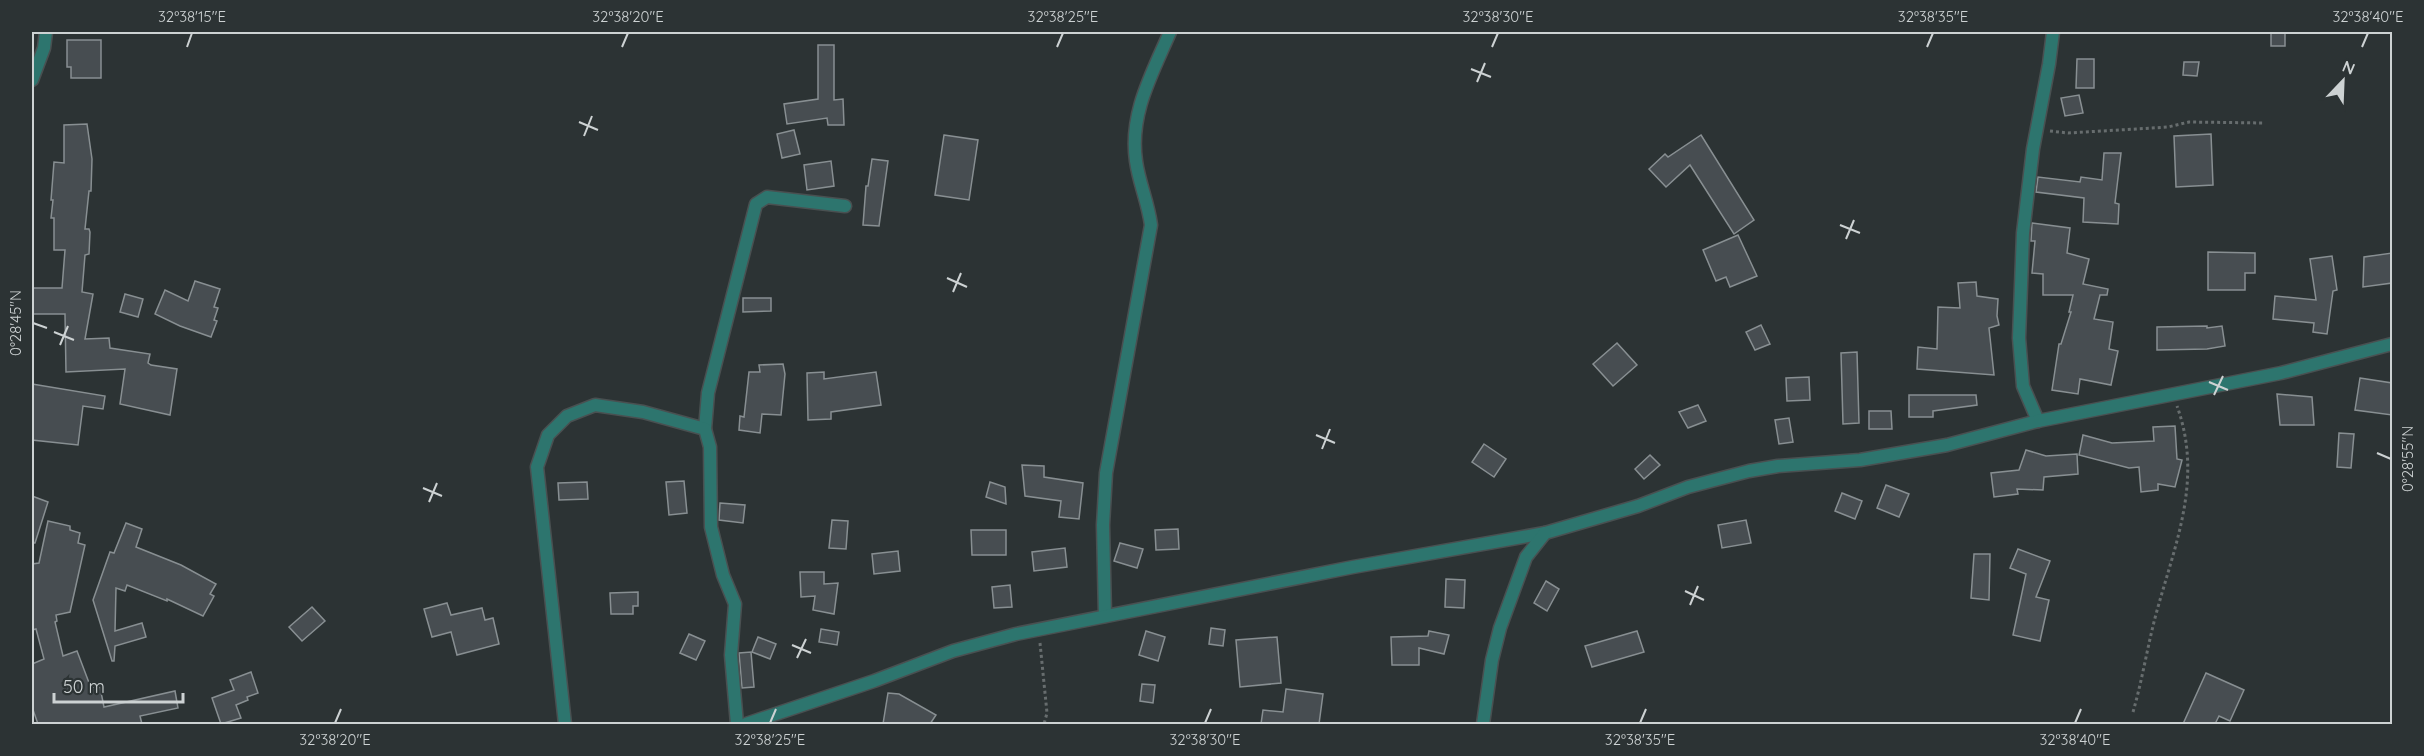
<svg xmlns="http://www.w3.org/2000/svg" width="2424" height="756" font-family="Quicksand,sans-serif">
	<rect width="100%" height="100%" fill="#2c3334"/>
	<g fill="#474d51" stroke="#888f92" stroke-width="1.5">
		<rect x="2271" y="32" width="14" height="14"/>
		<path d="M 67,40 L 101,40 L 101,78 L 71,78 L 71,67 L 67,67 Z"/>
		<path d="M 818,45 L 834,45 L 834,100 L 843,99 L 844,125 L 828,125 L 827,118 L 787,124 L 784,104 L 818,99 Z"/>
		<path d="M 2077,59 L 2094,59 L 2094,88 L 2076,88 Z"/>
		<path d="M 2184,62 L 2199,62 L 2197,76 L 2183,75 Z"/>
		<path d="M 2079,95 L 2083,113 L 2065,116 L 2061,98 Z"/>
		<path d="M 87,124 L 92,159 L 91,191 L 89,191 L 85,229 L 89,229 L 90,232 L 89,254 L 85,255 L 82,292 L 93,294 L 85,339 L 109,338 L 110,348 L 150,354 L 148,363 L 151,365 L 177,369 L 170,415 L 120,404 L 125,369 L 66,372 L 65,314 L 32,314 L 32,288 L 62,288 L 65,250 L 54,250 L 54,218 L 51,218 L 53,200 L 51,200 L 54,162 L 64,163 L 64,125 Z"/>
		<path d="M 794,130 L 800,154 L 782,158 L 777,134 Z"/>
		<path d="M 2211,134 L 2213,185 L 2176,187 L 2174,136 Z"/>
		<path d="M 944,135 L 978,140 L 969,200 L 935,195 Z"/>
		<path d="M 1701,135 L 1754,220 L 1734,234 L 1690,165 L 1666,187 L 1649,169 L 1665,154 L 1668,157 Z"/>
		<path d="M 2104,153 L 2121,153 L 2115,203 L 2119,204 L 2118,224 L 2083,222 L 2084,198 L 2036,192 L 2038,177 L 2080,182 L 2081,177 L 2102,180 Z"/>
		<path d="M 872,159 L 888,161 L 879,226 L 863,225 L 866,186 L 868,186 Z"/>
		<path d="M 831,161 L 834,186 L 807,190 L 804,165 Z"/>
		<path d="M 2032,223 L 2070,228 L 2067,253 L 2089,259 L 2083,284 L 2108,289 L 2107,295 L 2100,295 L 2094,319 L 2113,322 L 2109,349 L 2118,351 L 2111,385 L 2080,379 L 2078,394 L 2052,390 L 2059,344 L 2061,344 L 2071,312 L 2069,312 L 2073,295 L 2043,295 L 2043,274 L 2032,273 L 2035,241 L 2031,241 Z"/>
		<path d="M 1738,235 L 1757,276 L 1730,287 L 1726,277 L 1716,281 L 1703,250 Z"/>
		<path d="M 2208,252 L 2255,253 L 2255,273 L 2245,273 L 2245,290 L 2208,290 Z"/>
		<path d="M 2392,253 L 2392,283 L 2363,287 L 2364,257 Z"/>
		<path d="M 2332,256 L 2337,290 L 2333,291 L 2327,334 L 2313,332 L 2314,323 L 2273,319 L 2275,296 L 2316,300 L 2310,259 Z"/>
		<path d="M 195,281 L 220,289 L 214,307 L 218,308 L 214,320 L 217,321 L 211,337 L 180,326 L 155,314 L 165,290 L 188,301 Z"/>
		<path d="M 1976,282 L 1977,296 L 1998,299 L 1997,316 L 1999,325 L 1989,328 L 1994,375 L 1917,369 L 1918,347 L 1937,349 L 1938,307 L 1960,308 L 1958,283 Z"/>
		<path d="M 125,294 L 143,299 L 138,317 L 120,312 Z"/>
		<path d="M 743,298 L 771,298 L 771,311 L 743,312 Z"/>
		<path d="M 1761,325 L 1770,344 L 1755,350 L 1746,332 Z"/>
		<path d="M 2207,326 L 2207,328 L 2222,326 L 2225,346 L 2207,349 L 2157,350 L 2157,327 Z"/>
		<path d="M 1617,343 L 1637,365 L 1613,386 L 1593,364 Z"/>
		<path d="M 1857,352 L 1859,423 L 1843,424 L 1841,353 Z"/>
		<path d="M 783,364 L 785,374 L 781,415 L 762,414 L 760,433 L 739,430 L 740,416 L 744,417 L 749,372 L 760,372 L 759,365 Z"/>
		<path d="M 824,372 L 824,379 L 876,372 L 881,405 L 831,412 L 831,419 L 808,420 L 807,373 Z"/>
		<path d="M 1809,377 L 1810,400 L 1787,401 L 1786,378 Z"/>
		<path d="M 2360,378 L 2392,383 L 2392,415 L 2355,410 Z"/>
		<path d="M 32,384 L 105,396 L 103,409 L 83,406 L 78,445 L 32,440 Z"/>
		<path d="M 2277,394 L 2312,397 L 2314,425 L 2280,425 Z"/>
		<path d="M 1909,395 L 1976,395 L 1977,405 L 1933,411 L 1933,417 L 1909,417 Z"/>
		<path d="M 1698,405 L 1706,421 L 1688,428 L 1679,412 Z"/>
		<path d="M 1869,411 L 1891,411 L 1892,429 L 1869,429 Z"/>
		<path d="M 1789,418 L 1793,442 L 1779,444 L 1775,420 Z"/>
		<path d="M 2175,426 L 2177,459 L 2182,460 L 2175,487 L 2158,484 L 2158,490 L 2141,492 L 2139,467 L 2129,468 L 2079,455 L 2083,435 L 2112,443 L 2154,441 L 2153,427 Z"/>
		<path d="M 2339,433 L 2354,434 L 2351,468 L 2337,467 Z"/>
		<path d="M 1484,444 L 1506,459 L 1494,477 L 1472,462 Z"/>
		<path d="M 2026,450 L 2046,456 L 2077,454 L 2078,474 L 2044,477 L 2043,490 L 2017,489 L 2018,494 L 1994,497 L 1991,473 L 2019,470 Z"/>
		<path d="M 1650,455 L 1660,465 L 1644,479 L 1635,469 Z"/>
		<path d="M 1022,465 L 1044,466 L 1044,477 L 1083,483 L 1079,519 L 1059,517 L 1061,501 L 1025,496 Z"/>
		<path d="M 684,481 L 687,513 L 669,515 L 666,482 Z"/>
		<path d="M 587,482 L 588,499 L 559,500 L 558,483 Z"/>
		<path d="M 990,482 L 1005,487 L 1006,504 L 986,497 Z"/>
		<path d="M 1886,485 L 1909,494 L 1899,517 L 1877,508 Z"/>
		<path d="M 1842,493 L 1862,501 L 1855,519 L 1835,511 Z"/>
		<path d="M 32,496 L 48,502 L 35,543 L 32,543 Z"/>
		<path d="M 720,503 L 745,505 L 743,523 L 719,520 Z"/>
		<path d="M 832,520 L 848,521 L 846,549 L 829,548 Z"/>
		<path d="M 1746,520 L 1751,543 L 1722,548 L 1718,525 Z"/>
		<path d="M 48,521 L 70,526 L 70,530 L 80,533 L 78,543 L 85,545 L 70,612 L 56,615 L 57,621 L 55,622 L 63,656 L 77,651 L 91,688 L 100,687 L 104,707 L 175,691 L 178,708 L 140,716 L 142,724 L 38,724 L 32,707 L 32,664 L 44,659 L 36,629 L 32,630 L 32,564 L 39,563 Z"/>
		<path d="M 126,523 L 142,529 L 136,547 L 181,565 L 216,584 L 210,594 L 214,596 L 203,616 L 167,599 L 167,601 L 127,585 L 125,591 L 116,588 L 115,631 L 142,623 L 146,637 L 115,646 L 114,661 L 112,661 L 93,600 L 110,552 L 114,553 Z"/>
		<path d="M 1178,529 L 1179,549 L 1156,550 L 1155,530 Z"/>
		<path d="M 971,530 L 1006,530 L 1006,555 L 972,555 Z"/>
		<path d="M 1120,543 L 1143,549 L 1137,568 L 1114,561 Z"/>
		<path d="M 1065,548 L 1067,567 L 1034,571 L 1032,552 Z"/>
		<path d="M 2018,549 L 2050,561 L 2036,597 L 2049,600 L 2040,641 L 2013,635 L 2026,574 L 2010,568 Z"/>
		<path d="M 898,551 L 900,571 L 874,574 L 872,554 Z"/>
		<path d="M 1974,554 L 1990,554 L 1989,600 L 1971,598 Z"/>
		<path d="M 800,572 L 824,572 L 824,584 L 838,583 L 834,614 L 813,610 L 815,596 L 801,597 Z"/>
		<path d="M 1446,579 L 1465,580 L 1464,608 L 1445,607 Z"/>
		<path d="M 1546,581 L 1559,589 L 1547,611 L 1534,603 Z"/>
		<path d="M 1010,585 L 1012,607 L 994,608 L 992,587 Z"/>
		<path d="M 638,592 L 638,606 L 633,606 L 633,614 L 611,614 L 610,593 Z"/>
		<path d="M 447,603 L 451,615 L 482,608 L 485,620 L 493,618 L 499,644 L 457,655 L 451,632 L 432,637 L 424,609 Z"/>
		<path d="M 312,607 L 325,621 L 302,641 L 289,627 Z"/>
		<path d="M 1211,628 L 1225,630 L 1223,646 L 1209,644 Z"/>
		<path d="M 821,629 L 839,632 L 837,645 L 819,642 Z"/>
		<path d="M 1146,631 L 1165,637 L 1158,661 L 1139,655 Z"/>
		<path d="M 1429,631 L 1449,635 L 1444,654 L 1419,648 L 1419,665 L 1392,665 L 1391,637 L 1428,636 Z"/>
		<path d="M 1637,631 L 1644,652 L 1592,667 L 1585,646 Z"/>
		<path d="M 689,634 L 705,641 L 696,660 L 680,653 Z"/>
		<path d="M 758,637 L 776,644 L 770,659 L 752,652 Z"/>
		<path d="M 1277,637 L 1281,683 L 1240,687 L 1236,640 Z"/>
		<path d="M 751,652 L 754,687 L 742,688 L 739,653 Z"/>
		<path d="M 251,672 L 258,693 L 247,697 L 248,700 L 236,705 L 241,718 L 221,724 L 212,698 L 234,690 L 230,680 Z"/>
		<path d="M 2206,673 L 2244,690 L 2230,721 L 2219,716 L 2215,724 L 2183,724 Z"/>
		<path d="M 1142,684 L 1155,685 L 1153,703 L 1140,701 Z"/>
		<path d="M 1286,689 L 1323,694 L 1319,724 L 1261,724 L 1263,710 L 1283,712 Z"/>
		<path d="M 888,693 L 899,694 L 936,715 L 930,724 L 883,724 Z"/>
	</g>
	<g fill="none" stroke-linecap="round" stroke-linejoin="round">
		<defs>
			<g id="street">
				<path d="M 32,80 L 44,48 L 46,32"/>
				<path d="M 2038,421 L 2023,386 L 2019,338 L 2023,233 L 2033,149 L 2049,64 L 2053,32"/>
				<path d="M 705,429 L 708,393 L 756,204 L 767,197 L 845,206"/>
				<path d="M 1105,616 L 1103,525 L 1106,473 L 1151,225 C 1148,202 1139,183 1136,161 C 1129,114 1152,74 1170,32"/>
				<path d="M 565,724 L 537,467 L 548,435 L 567,416 L 595,405 L 643,412 L 705,429 L 710,447 L 711,527 L 723,575 L 735,604 L 731,655 L 737,724"/>
				<path d="M 746,724 L 874,681 L 953,651 L 1016,634 L 1353,567 L 1545,533 L 1638,506 L 1688,487 L 1749,471 L 1778,466 L 1860,460 L 1947,445 L 2038,421 L 2281,373 L 2392,344"/>
				<path d="M 1483,724 L 1492,660 L 1500,628 L 1526,557 L 1545,533"/>
			</g>
		</defs>
		<use href="#street" stroke="#495051" stroke-width="15"/>
		<g stroke="#676d6e" stroke-width="3" stroke-dasharray="3 3" stroke-linecap="butt">
			<path d="M 2050,131 L 2068,133 L 2136,129 L 2168,127 L 2189,122 L 2265,123"/>
			<path d="M 1040,643 L 1047,713 L 1044,724"/>
			<path d="M 2133,712 C 2142,681 2147,649 2155,618 C 2174,546 2204,481 2177,406"/>
		</g>
		<use href="#street" stroke="#2d756e" stroke-width="12"/>
	</g>
	<path fill="none" stroke="#cdd2d3" stroke-width="2" d="M 187,47 L 192,33M 622,47 L 628,33M 1057,47 L 1063,33M 1492,47 L 1498,33M 1927,47 L 1933,33M 2362,47 L 2368,33M 1471,69 L 1491,77M 1477,82 L 1485,63M 579,122 L 598,130M 584,136 L 592,116M 1840,225 L 1860,233M 1846,239 L 1854,220M 947,278 L 967,287M 953,292 L 961,273M 33,323 L 47,328M 54,332 L 74,340M 60,345 L 68,326M 2209,382 L 2228,390M 2214,395 L 2223,376M 1316,435 L 1335,443M 1322,449 L 1330,429M 2377,453 L 2391,459M 423,488 L 442,496M 429,502 L 437,483M 1685,591 L 1704,600M 1690,605 L 1698,586M 792,645 L 811,653M 797,658 L 806,639M 335,723 L 341,709M 770,723 L 776,709M 1205,723 L 1211,709M 1640,723 L 1646,709M 2075,723 L 2081,709"/>
	<rect width="2424" height="756" fill="none" stroke="#2c3334" stroke-width="66"/>
	<g transform="translate(2343 81) rotate(23)" stroke="#2c3334" stroke-width="4.5" paint-order="stroke">
	<path d="M0-4.5L10 22L0 15L-10 22Z" fill="#cdd2d3"/>
	<text y="-9" font-size="16" font-weight="bold" text-anchor="middle" fill="#cdd2d3">N</text>
	</g>
	<path d="M54 693v9h129v-9" fill="none" stroke="#cdd2d3" stroke-width="3"/>
	<text x="63" y="693" font-size="18" fill="#cdd2d3" stroke="#2c3334" stroke-width="4.5" paint-order="stroke">50 m</text>
	<rect x="33" y="33" width="2358" height="690" fill="none" stroke="#cdd2d3" stroke-width="2"/>
	<g font-size="15" text-anchor="middle" fill="#cdd2d3">
		<text x="192" y="22">32°38'15"E</text>
		<text x="628" y="22">32°38'20"E</text>
		<text x="1063" y="22">32°38'25"E</text>
		<text x="1498" y="22">32°38'30"E</text>
		<text x="1933" y="22">32°38'35"E</text>
		<text x="2368" y="22">32°38'40"E</text>
		<text transform="translate(16 323) rotate(-90)" y="5">0°28'45"N</text>
		<text transform="translate(2408 459) rotate(-90)" y="5">0°28'55"N</text>
		<text x="335" y="745">32°38'20"E</text>
		<text x="770" y="745">32°38'25"E</text>
		<text x="1205" y="745">32°38'30"E</text>
		<text x="1640" y="745">32°38'35"E</text>
		<text x="2075" y="745">32°38'40"E</text>
	</g>
</svg>
